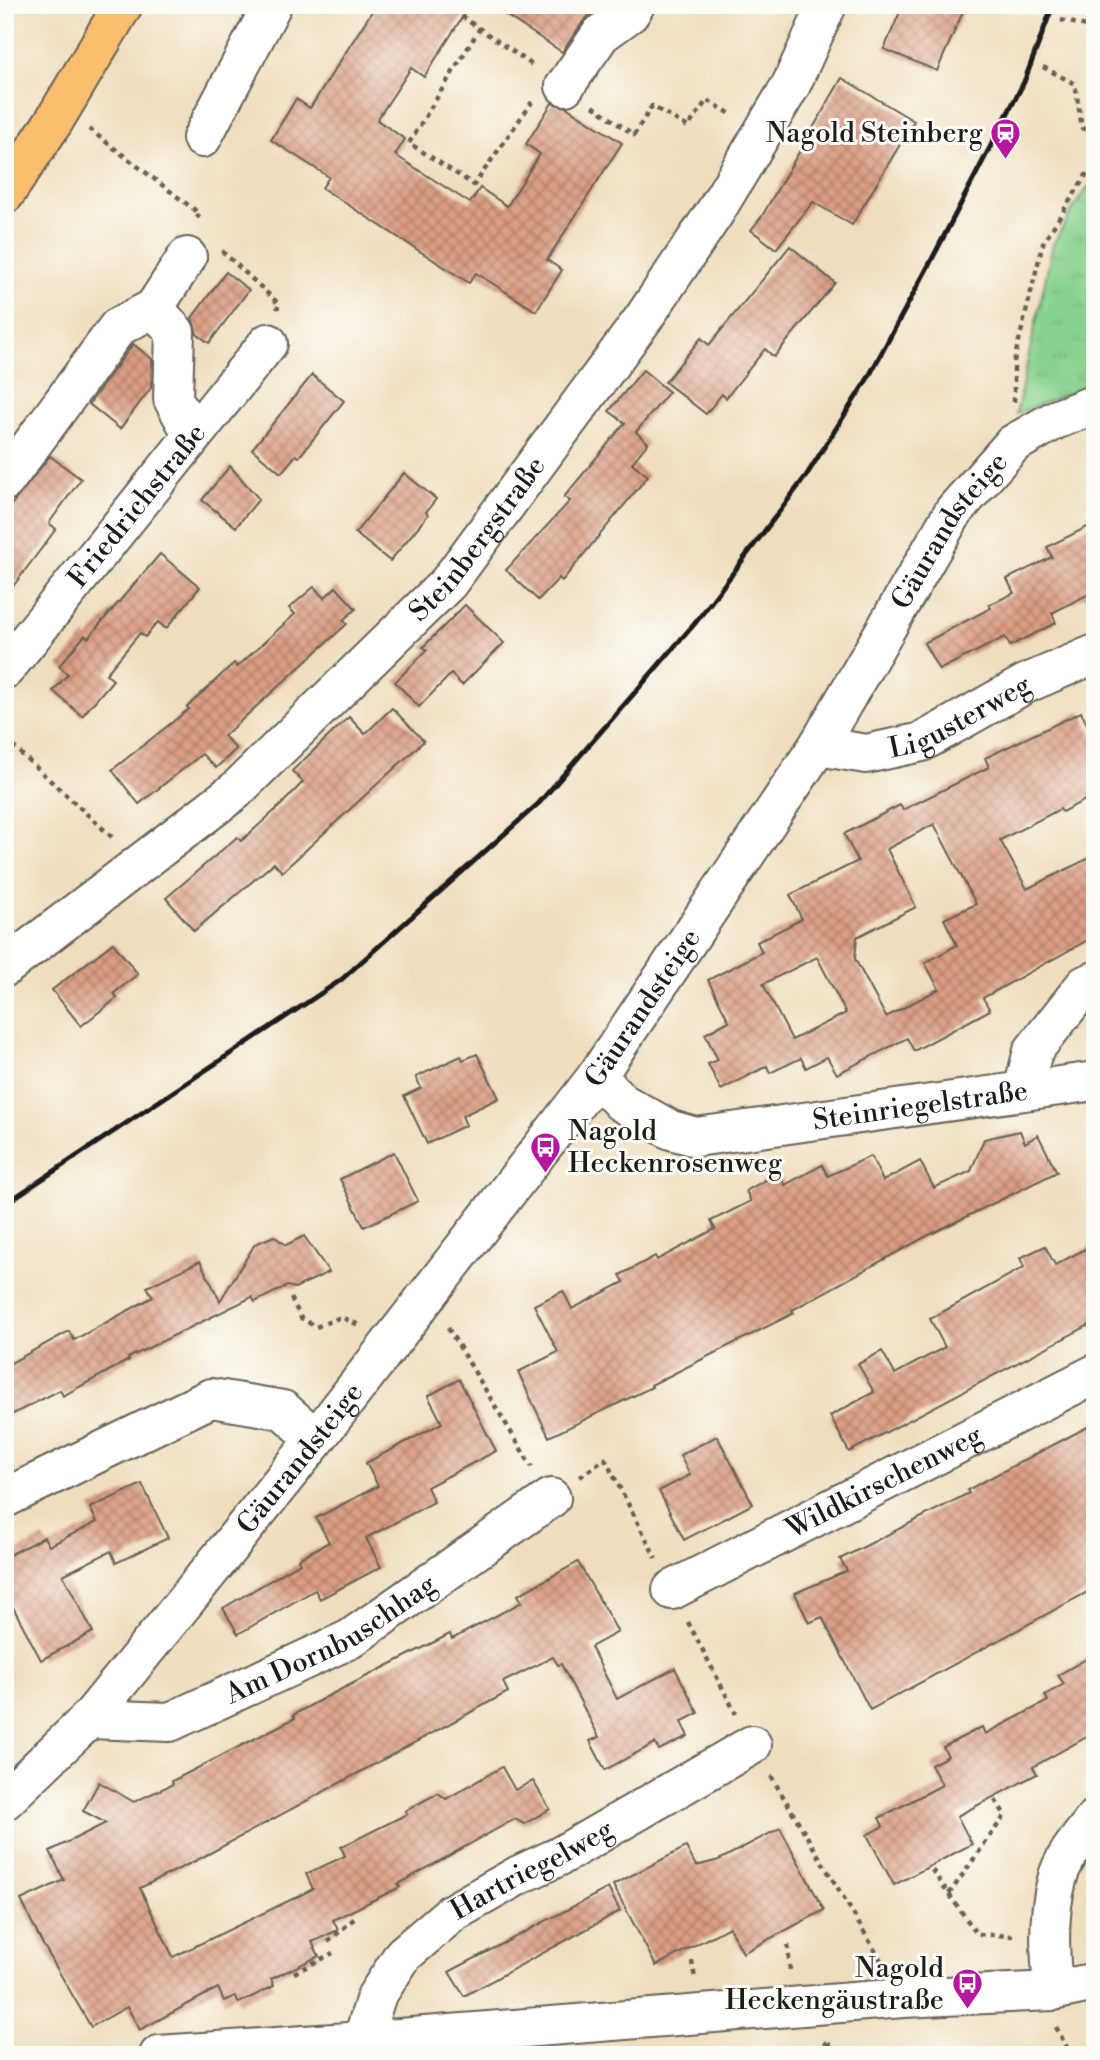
<svg xmlns="http://www.w3.org/2000/svg" width="1100" height="2060" font-family="'Libre Bodoni',serif">
	<defs>
		<pattern id="grass-tufts" width="24" height="20" patternUnits="userSpaceOnUse" patternTransform="scale(1.75)"><rect width="24" height="20" fill="#89d28e"/><path d="M3 7l-1-3M5 7V3M7 7l1-3M15 17l-1-3M17 17v-4M19 17l1-3" fill="none" stroke="#76b47a"/></pattern>
		<pattern id="building-cross-hatch" width="8" height="8" patternUnits="userSpaceOnUse" patternTransform="scale(1.75)"><rect width="8" height="8" fill="#db9e83"/><path d="M0 0l8 8M0 8l8-8" fill="none" stroke="#b1806a"/></pattern>
	</defs>
	<rect width="100%" height="100%" fill="#fdfcf7"/>
	<filter id="ink" filterUnits="userSpaceOnUse"><feTurbulence type="fractalNoise" baseFrequency=".0143" numOctaves="2"/><feDisplacementMap in="SourceGraphic" scale="14" xChannelSelector="R" yChannelSelector="G"/><feConvolveMatrix kernelMatrix="1 2 1 2 8 2 1 2 1" color-interpolation-filters="sRGB"/></filter>
	<filter id="wash" filterUnits="userSpaceOnUse"><feTurbulence type="fractalNoise" baseFrequency=".00686" numOctaves="4" result="noise"/><feDisplacementMap in="SourceGraphic" scale="28" xChannelSelector="R" yChannelSelector="G"/><feGaussianBlur stdDeviation="1.57" result="paint"/><feColorMatrix in="noise" values="0 0 0 0 0 0 0 0 0 0 0 0 0 0 0 0 0 1.4 0 .05"/><feComposite in="paint" operator="in"/></filter>
	<g filter="url(#wash)">
		<rect width="100%" height="100%" fill="#efdebe"/>
		<path fill="url(#grass-tufts)" stroke="#527755" stroke-width="2" d="M 1095,178 L 1095,383 L 1016,414 L 1053,244 L 1077,202 Z"/>
		<g id="blocks">
			<g fill="url(#building-cross-hatch)" fill-rule="evenodd">
				<path d="M 376,5 L 470,5 L 424,77 L 411,68 L 377,120 L 405,139 L 395,155 L 470,203 L 480,188 L 507,206 L 540,154 L 526,144 L 552,103 L 566,107 L 622,143 L 547,260 L 562,270 L 536,311 L 476,273 L 469,283 L 322,188 L 329,177 L 271,140 L 296,99 L 310,108 Z"/>
				<path d="M 490,5 L 599,5 L 583,22 L 562,52 Z"/>
				<path d="M 903,5 L 966,5 L 937,71 L 884,49 Z"/>
				<path d="M 842,78 L 914,121 L 852,225 L 813,202 L 776,249 L 751,230 L 762,216 Z"/>
				<path d="M 790,246 L 835,283 L 774,357 L 765,349 L 726,398 L 722,394 L 706,414 L 665,382 L 701,338 L 709,345 Z"/>
				<path d="M 226,272 L 249,290 L 209,343 L 197,334 L 192,318 Z"/>
				<path d="M 133,344 L 152,359 L 151,388 L 120,429 L 89,404 Z"/>
				<path d="M 643,370 L 669,392 L 636,432 L 648,443 L 632,463 L 648,476 L 562,581 L 559,578 L 538,600 L 506,570 L 570,501 L 564,497 L 625,423 L 609,411 Z"/>
				<path d="M 312,375 L 344,401 L 299,457 L 296,455 L 281,473 L 252,449 Z"/>
				<path d="M 50,456 L 81,479 L 49,523 L 56,529 L 5,597 L 5,513 Z"/>
				<path d="M 230,466 L 259,499 L 236,527 L 202,500 Z"/>
				<path d="M 404,473 L 436,499 L 426,512 L 428,515 L 390,561 L 355,533 Z"/>
				<path d="M 1095,523 L 1095,591 L 1052,613 L 1056,623 L 1010,646 L 1005,637 L 939,670 L 924,643 L 991,608 L 989,605 L 1014,593 L 1007,579 L 1052,557 L 1047,547 Z"/>
				<path d="M 160,554 L 200,587 L 166,629 L 158,622 L 145,637 L 140,633 L 106,674 L 113,680 L 82,716 L 53,691 L 68,674 L 59,666 L 85,635 L 88,638 Z"/>
				<path d="M 314,587 L 324,598 L 336,587 L 356,609 L 343,620 L 347,624 L 224,736 L 236,749 L 216,768 L 202,754 L 139,804 L 112,770 L 189,709 L 187,707 L 234,663 L 237,667 L 295,614 L 289,608 Z"/>
				<path d="M 465,605 L 504,643 L 462,685 L 451,674 L 419,707 L 395,682 L 427,650 L 423,647 Z"/>
				<path d="M 392,708 L 424,741 L 282,872 L 274,863 L 194,931 L 166,898 L 237,837 L 241,841 L 281,805 L 303,782 L 292,771 L 349,717 L 365,734 Z"/>
				<path d="M 1081,712 L 1095,740 L 1095,795 L 1062,812 L 1060,809 L 1000,840 L 1027,889 L 1095,855 L 1095,936 L 983,998 L 990,1010 L 914,1051 L 907,1038 L 837,1074 L 827,1057 L 806,1068 L 801,1058 L 770,1073 L 767,1066 L 721,1090 L 708,1064 L 718,1060 L 705,1034 L 729,1021 L 708,980 L 762,952 L 757,942 L 802,919 L 790,895 L 858,861 L 844,834 L 900,805 L 903,810 L 989,767 L 985,758 ZM 934,824 L 976,904 L 944,919 L 957,945 L 925,963 L 939,989 L 886,1017 L 855,959 L 857,937 L 916,907 L 887,849 ZM 817,957 L 846,1013 L 792,1040 L 763,984 Z"/>
				<path d="M 113,943 L 138,974 L 114,993 L 117,998 L 81,1026 L 52,990 Z"/>
				<path d="M 477,1054 L 499,1098 L 462,1116 L 466,1125 L 427,1144 L 404,1096 L 421,1088 L 416,1077 L 461,1056 L 463,1060 Z"/>
				<path d="M 1020,1131 L 1025,1143 L 1038,1135 L 1057,1172 L 925,1237 L 792,1310 L 794,1313 L 651,1385 L 652,1387 L 549,1437 L 518,1372 L 558,1352 L 534,1305 L 563,1291 L 572,1309 L 624,1282 L 620,1275 L 655,1256 L 657,1260 L 715,1229 L 711,1221 L 751,1201 L 746,1191 L 778,1173 L 785,1185 L 822,1165 L 828,1176 L 871,1156 L 883,1181 L 920,1161 L 934,1188 L 971,1171 L 984,1139 Z"/>
				<path d="M 394,1152 L 418,1201 L 364,1227 L 340,1179 Z"/>
				<path d="M 274,1236 L 286,1245 L 304,1236 L 329,1272 L 295,1288 L 287,1286 L 255,1302 L 252,1297 L 128,1358 L 129,1360 L 63,1396 L 60,1390 L 5,1418 L 5,1366 L 69,1331 L 74,1340 L 153,1297 L 147,1287 L 200,1261 L 220,1301 L 255,1244 Z"/>
				<path d="M 1095,1244 L 1095,1322 L 849,1452 L 830,1416 L 874,1392 L 858,1364 L 882,1351 L 895,1374 L 945,1347 L 930,1319 L 1024,1267 L 1020,1258 L 1045,1246 L 1055,1265 Z"/>
				<path d="M 459,1379 L 496,1451 L 427,1487 L 434,1502 L 366,1538 L 381,1567 L 320,1599 L 315,1590 L 238,1634 L 223,1608 L 300,1563 L 298,1559 L 329,1542 L 316,1518 L 378,1486 L 366,1463 L 442,1423 L 428,1396 Z"/>
				<path d="M 1095,1423 L 1095,1588 L 870,1710 L 822,1617 L 809,1623 L 795,1593 L 847,1571 L 840,1559 L 969,1493 L 967,1490 Z"/>
				<path d="M 717,1436 L 753,1504 L 684,1540 L 659,1491 L 690,1475 L 680,1455 Z"/>
				<path d="M 142,1484 L 168,1538 L 116,1563 L 111,1551 L 63,1575 L 93,1632 L 41,1660 L 5,1592 L 5,1557 L 44,1537 L 49,1546 L 97,1522 L 90,1508 Z"/>
				<path d="M 578,1562 L 618,1632 L 591,1647 L 617,1699 L 675,1668 L 698,1713 L 681,1722 L 688,1736 L 659,1750 L 655,1743 L 605,1770 L 590,1741 L 599,1737 L 561,1664 L 558,1665 L 553,1657 L 503,1682 L 508,1692 L 201,1858 L 140,1888 L 173,1957 L 313,1889 L 306,1874 L 345,1856 L 341,1847 L 407,1814 L 405,1811 L 438,1793 L 446,1799 L 502,1767 L 515,1790 L 533,1781 L 550,1809 L 524,1824 L 515,1819 L 398,1884 L 400,1887 L 333,1920 L 338,1930 L 312,1942 L 319,1956 L 271,1979 L 274,1986 L 239,2003 L 235,1996 L 224,2001 L 218,1988 L 140,2030 L 127,2007 L 91,2027 L 41,1941 L 21,1900 L 64,1880 L 50,1851 L 106,1823 L 83,1811 L 99,1782 L 134,1802 L 173,1784 L 172,1781 L 295,1718 L 293,1715 L 324,1698 L 450,1634 L 452,1639 L 522,1602 L 518,1595 Z"/>
				<path d="M 1095,1654 L 1095,1735 L 1094,1733 L 1033,1767 L 1037,1774 L 957,1816 L 972,1844 L 894,1885 L 867,1835 L 883,1826 L 879,1818 L 942,1785 L 931,1765 L 948,1756 L 943,1747 L 982,1727 L 985,1734 L 1048,1701 L 1045,1695 L 1064,1684 L 1058,1675 Z"/>
				<path d="M 780,1828 L 824,1910 L 743,1953 L 729,1927 L 656,1966 L 613,1885 L 686,1847 L 696,1866 L 719,1860 Z"/>
				<path d="M 608,1888 L 620,1911 L 464,1996 L 449,1972 Z"/>
			</g>
		</g>
	</g>
	<g filter="url(#ink)">
		<use href="#blocks" fill-opacity="0" stroke="#666055" stroke-width="2"/>
		<g fill="none" stroke-linecap="round" stroke-linejoin="round">
			<defs>
				<g id="minor">
					<path d="M 565,86 L 601,34 L 630,13 L 635,5"/>
					<path d="M 202,138 L 272,5"/>
					<path d="M 187,257 L 154,308 L 175,332 L 173,399 L 193,435"/>
					<path d="M 5,481 L 118,327 L 154,308"/>
					<path id="s1" d="M 5,669 L 268,343"/>
					<path id="s2" d="M 818,746 L 866,754 L 922,742 L 1025,684 L 1095,654"/>
					<path id="s3" d="M 5,967 L 235,791 L 448,583 L 643,319 L 715,212 L 791,85 L 827,5"/>
					<path id="s4" d="M 597,1076 L 621,1102 L 671,1130 L 696,1137 L 1095,1081"/>
					<path d="M 1023,1090 L 1033,1051 L 1085,985 L 1095,981"/>
					<path d="M 5,1498 L 211,1398 L 283,1410 L 316,1439"/>
					<path id="s5" d="M 672,1590 L 1095,1374"/>
					<path id="s6" d="M 89,1719 L 170,1722 L 350,1639 L 551,1498"/>
					<path id="s7" d="M 5,1800 L 89,1719 L 187,1599 L 316,1439 L 597,1076 L 818,746 L 954,511 L 1013,444 L 1055,420 L 1095,404"/>
					<path d="M 1053,1991 C 1050,1954 1047,1917 1057,1880 C 1062,1858 1081,1837 1095,1819"/>
					<path d="M 159,2055 L 362,2041 L 903,1998 L 1053,1991 L 1095,1982"/>
					<path id="s8" d="M 358,2055 L 376,1997 L 403,1955 L 452,1913 L 519,1875 L 560,1856 L 752,1745"/>
				</g>
				<path id="major" d="M 5,194 L 54,121 L 123,5"/>
			</defs>
			<use href="#minor" stroke="#666055" stroke-width="42"/>
			<use href="#major" stroke="#666055" stroke-width="42"/>
			<g stroke="#666055" stroke-width="4.5" stroke-dasharray="5 5" stroke-linecap="butt">
				<path d="M 445,5 L 534,66"/>
				<path d="M 1061,20 L 1095,28"/>
				<path d="M 480,28 L 409,143 L 474,185 L 532,102"/>
				<path d="M 1043,67 L 1075,84 L 1082,128 L 1095,135"/>
				<path d="M 593,106 L 634,135 L 652,106 L 688,127 L 707,100 L 731,114"/>
				<path d="M 89,129 L 200,214 L 194,221"/>
				<path d="M 222,251 L 279,304 L 277,309"/>
				<path d="M 1014,402 L 1014,361 L 1043,243 L 1095,161"/>
				<path d="M 5,739 L 113,838"/>
				<path d="M 291,1298 L 301,1318 L 316,1327 L 341,1317 L 359,1325"/>
				<path d="M 448,1328 L 532,1467"/>
				<path d="M 580,1477 L 605,1459 L 656,1558"/>
				<path d="M 688,1622 L 736,1714"/>
				<path d="M 771,1776 L 883,1964"/>
				<path d="M 932,1870 L 977,1934 L 1013,1936"/>
				<path d="M 949,1894 L 1005,1815 L 995,1800"/>
				<path d="M 328,1942 L 356,1917"/>
				<path d="M 788,1945 L 790,1972"/>
				<path d="M 692,1961 L 695,1978"/>
				<path d="M 294,1973 L 333,1953"/>
				<path d="M 1056,2027 L 1071,2055"/>
				<path d="M 828,2042 L 833,2053 L 843,2055"/>
				<path d="M 807,2055 L 827,2042"/>
			</g>
			<use href="#minor" stroke="#fff" stroke-width="38"/>
			<use href="#major" stroke="#fbbd6e" stroke-width="38"/>
			<path stroke="#1c1c1c" stroke-width="5" d="M 5,1204 L 341,980 L 539,803 L 696,622 L 806,476 L 868,378 L 930,263 L 1024,82 L 1053,5"/>
		</g>
	</g>
	<defs>
		<symbol id="station-pin" viewBox="-11 -11 22 30"><path d="M0 17L-7.5 6A9.5 9.5 0 1 1 7.5 6Z" fill="#b5179e" stroke="#fdfcf7"/><path d="M-3-6H3Q5-6 5-4V2Q5 4 3 4L4.5 6H3L1.5 4h-3L-3 6H-4.5L-3 4Q-5 4-5 2V-4Q-5-6-3-6ZM-3.5-4v3h7v-3ZM-3.5 1v1.5H-2V1ZM2 1v1.5H3.5V1Z" fill="#fff"/></symbol>
		<symbol id="bus-pin" viewBox="-11 -11 22 30"><path d="M0 17L-7.5 6A9.5 9.5 0 1 1 7.5 6Z" fill="#b5179e" stroke="#fdfcf7"/><path d="M-5-6H5V4H4V6H2V4H-2V6H-4V4H-5ZM-3.5-4V0h7V-4ZM-3.5 1.2v1.5H-2V1.2ZM2 1.2v1.5H3.5V1.2Z" fill="#fff"/></symbol>
	</defs>
	<g fill-rule="evenodd">
		<use href="#station-pin" x="988" y="116" width="35" height="47"/>
		<use href="#bus-pin" x="528" y="1130" width="35" height="47"/>
		<use href="#bus-pin" x="950" y="1966" width="35" height="47"/>
	</g>
	<g text-anchor="middle" dominant-baseline="central" stroke-width="6" stroke-linejoin="round" paint-order="stroke">
		<g font-size="28" fill="#1c1c1c" stroke="#fdfcf7" text-anchor="end">
			<text x="983" y="133">Nagold Steinberg</text>
			<text x="568" y="1131" text-anchor="start">Nagold<tspan x="568" dy="32">Heckenrosenweg</tspan></text>
			<text x="944" y="1968">Nagold<tspan x="944" dy="32">Heckengäustraße</tspan></text>
		</g>
		<g font-size="28" fill="#1c1c1c" stroke="#fdfcf7">
			<text stroke="none"><textPath href="#s1" startOffset="210">Friedrichstraße</textPath></text>
			<text stroke="none"><textPath href="#s7" startOffset="1586">Gäurandsteige</textPath></text>
			<text stroke="none"><textPath href="#s3" startOffset="640">Steinbergstraße</textPath></text>
			<text stroke="none"><textPath href="#s2" startOffset="150">Ligusterweg</textPath></text>
			<text stroke="none"><textPath href="#s7" startOffset="1018">Gäurandsteige</textPath></text>
			<text stroke="none"><textPath href="#s4" startOffset="345">Steinriegelstraße</textPath></text>
			<text stroke="none"><textPath href="#s7" startOffset="452">Gäurandsteige</textPath></text>
			<text stroke="none"><textPath href="#s5" startOffset="238">Wildkirschenweg</textPath></text>
			<text stroke="none"><textPath href="#s6" startOffset="262">Am Dornbuschhag</textPath></text>
			<text stroke="none"><textPath href="#s8" startOffset="266">Hartriegelweg</textPath></text>
		</g>
	</g>
	<rect width="1100" height="2060" fill="none" stroke="#fdfcf7" stroke-width="28"/>
</svg>
